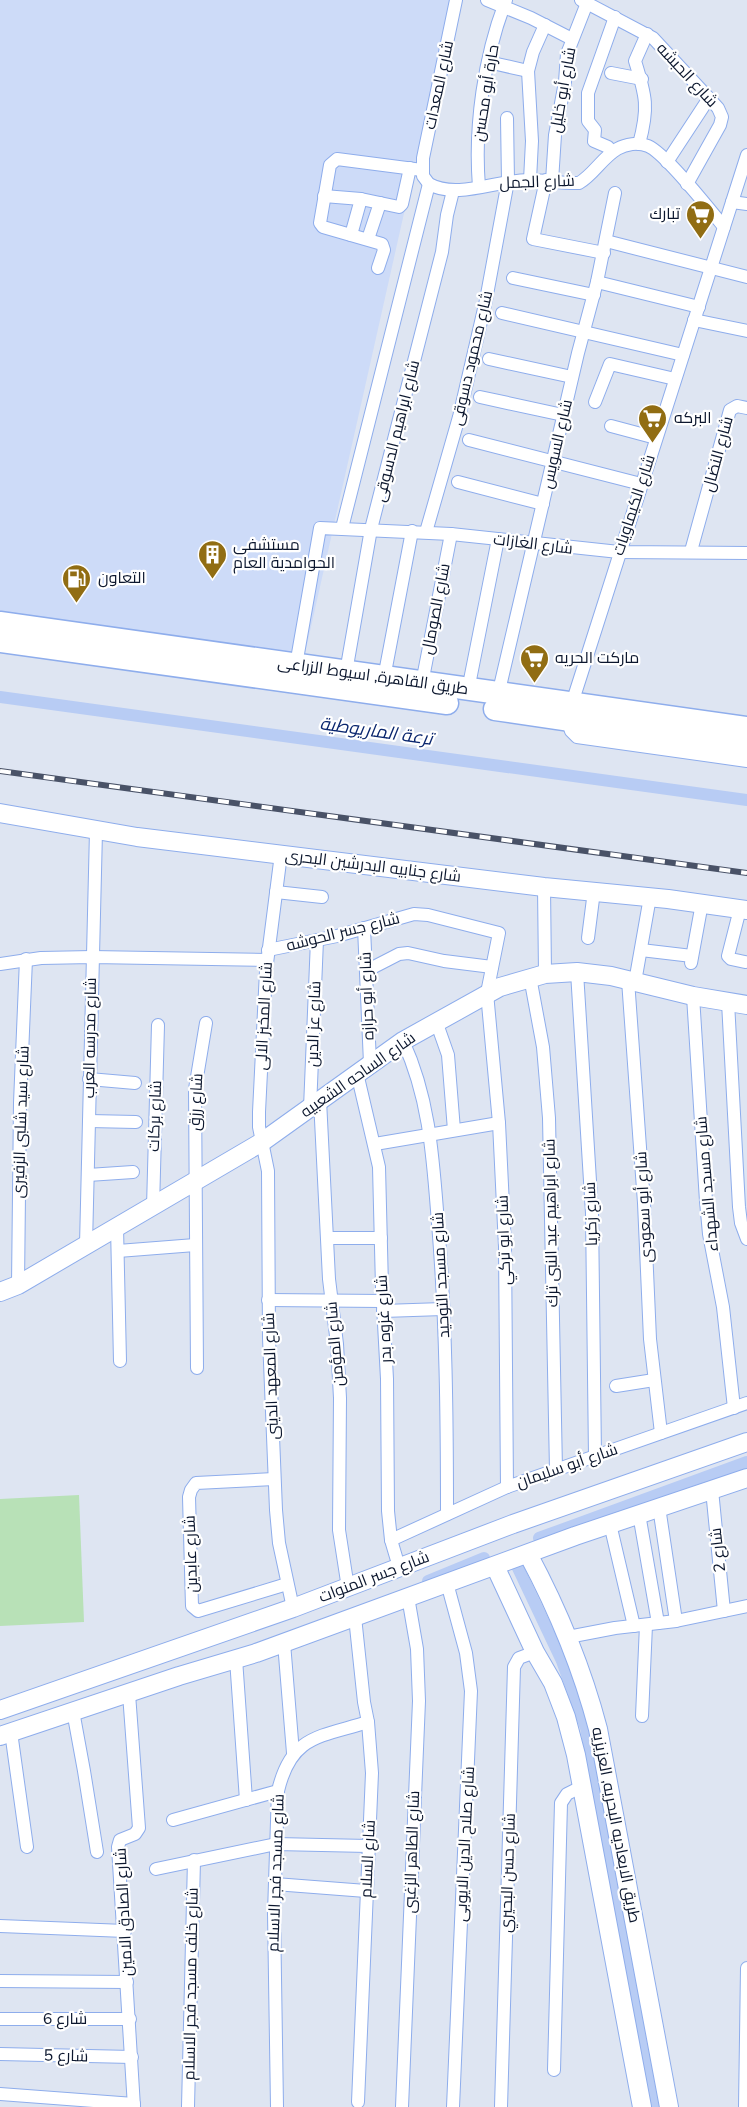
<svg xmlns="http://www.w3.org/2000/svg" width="747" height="2107" font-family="'Nunito Sans',Cairo,sans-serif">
	<rect width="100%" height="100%" fill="#dee5f2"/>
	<path fill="#cddbf8" d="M 0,0 L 452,0 L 304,658 L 0,617 Z"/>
	<path fill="#b8e1b7" d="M 79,1495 L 84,1622 L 0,1626 L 0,1499 Z"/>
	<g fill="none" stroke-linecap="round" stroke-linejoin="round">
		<g stroke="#b8ccf4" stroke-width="12">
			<path d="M 0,697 L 747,800"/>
			<path d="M 539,1538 L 747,1462"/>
			<path d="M 517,1566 L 562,1661 L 586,1728 L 656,2107"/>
			<path d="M 428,1581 L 484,1558"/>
		</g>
		<defs>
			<g id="street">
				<path d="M 456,0 L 423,158 L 423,176 L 429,184 C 458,200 499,179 531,180 C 547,180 563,184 579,183 C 593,175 602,158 617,149 C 626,144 638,142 648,146 C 665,153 710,210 724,227"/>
				<path d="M 487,0 L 531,18 L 572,39"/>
				<path d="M 581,0 L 653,38 L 718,108 L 722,117 L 720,125 L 687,184"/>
				<path d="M 488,62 L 528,71"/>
				<path d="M 611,73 L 642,79"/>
				<path d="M 639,144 C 649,108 646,96 635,61 L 647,34"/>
				<path d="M 611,153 L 608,147 L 594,141 L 595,130 L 588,121 L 588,93 L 615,17"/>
				<path d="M 747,155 L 567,719 L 571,731 L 577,737 L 747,761"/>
				<path d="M 667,162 L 709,98"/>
				<path d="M 530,180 L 532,141 L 528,71 L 533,52 L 545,25"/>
				<path d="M 546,180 L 533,239 L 604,253"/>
				<path d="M 552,181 L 555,135 L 565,82 L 567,54 L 587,3"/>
				<path d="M 479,187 C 474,126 484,57 506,0"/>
				<path d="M 324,196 L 361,199 L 399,207 L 402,204 L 410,168"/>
				<path d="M 732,202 L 747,204"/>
				<path d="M 351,235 L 361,199"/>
				<path d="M 368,239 L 380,203"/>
				<path d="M 606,241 L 747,277"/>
				<path d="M 378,268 L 384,250 L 382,244 L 323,227 L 320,223 L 330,165 L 337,159 L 422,170"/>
				<path d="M 513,278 L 594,295"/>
				<path d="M 597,282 L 699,307"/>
				<path d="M 502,313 L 683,355"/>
				<path d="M 694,320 L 747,331"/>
				<path d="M 489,359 L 572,377"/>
				<path d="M 480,397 L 563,415"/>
				<path d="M 595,402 L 610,364 L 675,379"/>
				<path d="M 611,426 L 656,438"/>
				<path d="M 469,440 L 641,484"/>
				<path d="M 458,482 L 543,504"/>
				<path d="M 342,528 L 429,184"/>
				<path d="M 426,532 L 459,417 L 486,300 L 508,181 L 507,118"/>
				<path d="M 691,551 L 730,410 L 737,406 L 747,408"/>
				<path d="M 296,665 L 320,528 L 451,534 L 619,552 L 747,553"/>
				<path d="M 346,672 L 371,529 L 442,252 L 447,215 L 453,191"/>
				<path d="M 384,678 L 412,531"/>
				<path d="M 422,683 L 451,534"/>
				<path d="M 468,690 L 498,539"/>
				<path d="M 498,695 L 578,353 L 597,282 L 615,193"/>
				<path d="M 281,854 L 266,971 L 259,1112 L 259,1127 L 268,1171 L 269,1338 L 276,1510 L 279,1543 L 293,1608"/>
				<path d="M 544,887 L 545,974"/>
				<path d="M 276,892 L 322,897"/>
				<path d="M 740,909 L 728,956 L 731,959 L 745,962"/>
				<path d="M 364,928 L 370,1063"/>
				<path d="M 588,938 L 594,891"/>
				<path d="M 268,950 L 337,936 L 414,914 L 428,915 L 499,933 L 487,993 L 499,1123 L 505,1247 L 507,1487"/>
				<path d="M 641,950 L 692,956"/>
				<path d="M 691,963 L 702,903"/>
				<path d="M 0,964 L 41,958 L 92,957 L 267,960"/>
				<path d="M 366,971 L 399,954 L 408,953 L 444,961 L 492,967"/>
				<path d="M 577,972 L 592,1213 L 595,1457"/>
				<path d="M 530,977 L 543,1047 L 549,1118 L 556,1470"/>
				<path d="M 628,980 L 644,1203 L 650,1339 L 661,1433"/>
				<path d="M 635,982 L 650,897"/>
				<path d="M 693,996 L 706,1201 L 709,1234 L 723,1307 L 734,1408"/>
				<path d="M 728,1002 L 739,1207 L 741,1223 L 747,1239"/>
				<path d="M 436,1021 L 448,1055 L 454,1130"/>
				<path d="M 403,1041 C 430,1099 433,1160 438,1223 C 446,1320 447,1417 447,1514"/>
				<path d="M 357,1073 L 379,1167 L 382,1287 L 387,1379 L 388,1511 L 391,1540 L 399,1567"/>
				<path d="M 89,1079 L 135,1083"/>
				<path d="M 320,1100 L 329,1279 L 337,1344 L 340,1398 L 339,1530 L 348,1588"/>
				<path d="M 310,1108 L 317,940"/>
				<path d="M 89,1121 L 136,1122"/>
				<path d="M 375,1144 L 499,1123"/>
				<path d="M 88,1175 L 133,1172"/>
				<path d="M 153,1207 L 158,1025"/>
				<path d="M 117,1227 L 120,1361"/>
				<path d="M 328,1238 L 381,1238"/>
				<path d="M 86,1245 L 96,831"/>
				<path d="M 118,1251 L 195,1245"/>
				<path d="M 18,1285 L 20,1103 L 26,959"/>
				<path d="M 268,1300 L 382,1301"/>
				<path d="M 383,1311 L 443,1309"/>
				<path d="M 197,1368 L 195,1089 L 206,1023"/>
				<path d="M 616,1386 L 654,1380"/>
				<path d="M 274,1479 L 196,1483 L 191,1490 L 189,1497 L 192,1606 L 198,1611 L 287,1584"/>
				<path d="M 712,1490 L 724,1611"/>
				<path d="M 659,1507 L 676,1621"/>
				<path d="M 639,1514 L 658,1623"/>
				<path d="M 610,1524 L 634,1626"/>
				<path d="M 391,1540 L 507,1487 L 747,1403"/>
				<path d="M 447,1583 L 466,1653 L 471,1691 L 453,2107"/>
				<path d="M 355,1617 L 364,1702 L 368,1722 L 372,1773 L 358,2102"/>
				<path d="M 568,1637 L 615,1628 L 676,1621 L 747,1606"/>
				<path d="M 284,1643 L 293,1753"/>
				<path d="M 236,1659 L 246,1800"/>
				<path d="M 129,1694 L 139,1828 L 135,1834 L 120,1840 L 118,1847 L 134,2107"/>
				<path d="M 73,1711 L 84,1771 L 97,1852"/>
				<path d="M 642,1716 L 646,1625"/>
				<path d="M 11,1732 L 27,1847"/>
				<path d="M 173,1820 L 278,1791"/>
				<path d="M 156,1869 L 276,1844 L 368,1846"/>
				<path d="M 275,1884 L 366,1891"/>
				<path d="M 0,1926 L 125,1931"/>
				<path d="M 0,1981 L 127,1982"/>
				<path d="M 0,2019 L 130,2019"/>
				<path d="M 0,2054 L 132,2057"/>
				<path d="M 554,2070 L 561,1803 L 567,1794 L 581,1787"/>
				<path d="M 0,2094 L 134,2104"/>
				<path d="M 188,2107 L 194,1860"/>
				<path d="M 277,2107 L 274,1913 L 278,1791 C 291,1735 320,1737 368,1722"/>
				<path d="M 402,2107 L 419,1701 L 417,1649 L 408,1597"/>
				<path d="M 501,2107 L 514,1667 L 519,1658 L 535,1652"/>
				<path d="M 745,2107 L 747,1968"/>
			</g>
			<g id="secondary">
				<path d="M 0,813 L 137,837 L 544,887 L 668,899 L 747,910"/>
				<path d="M 0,1292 L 18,1285 L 262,1142 L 403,1041 L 500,987 L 545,974 L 577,972 L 611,976 L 693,996 L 747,1005"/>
				<path d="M 528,1554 C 558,1610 582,1668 598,1729 L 669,2107"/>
				<path d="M 495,1566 L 535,1652 L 553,1683 L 566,1717 L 576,1755 L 642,2107"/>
				<path d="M 0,1710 L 293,1608 L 513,1524 L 747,1442"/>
				<path d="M 0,1736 L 179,1676 L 256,1653 L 575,1536 L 747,1478"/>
			</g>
			<g id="highway">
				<path d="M 0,623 L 747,728"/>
				<path d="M 0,641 L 447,703"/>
				<path d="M 495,709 L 747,746"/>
			</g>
		</defs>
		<use href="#street" stroke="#8eadec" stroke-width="14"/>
		<use href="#secondary" stroke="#8eadec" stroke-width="20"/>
		<use href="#highway" stroke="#8eadec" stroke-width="25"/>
		<use href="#street" stroke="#fff" stroke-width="12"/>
		<use href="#secondary" stroke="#fff" stroke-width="18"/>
		<use href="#highway" stroke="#fff" stroke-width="22"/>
		<defs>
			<path id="rail" d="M 0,771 L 747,873"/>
		</defs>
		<use href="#rail" stroke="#495267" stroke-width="6"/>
		<use href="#rail" stroke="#fff" stroke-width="4" stroke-dasharray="11" stroke-linecap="butt"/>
	</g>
	<defs>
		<symbol id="supermarket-pin" viewBox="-11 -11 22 30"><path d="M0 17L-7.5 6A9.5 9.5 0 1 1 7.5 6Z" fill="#916d13" stroke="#fff"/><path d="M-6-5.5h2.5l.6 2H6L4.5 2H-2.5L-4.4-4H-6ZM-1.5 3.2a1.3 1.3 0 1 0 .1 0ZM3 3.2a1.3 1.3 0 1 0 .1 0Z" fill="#fff"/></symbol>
		<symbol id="building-pin" viewBox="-11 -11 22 30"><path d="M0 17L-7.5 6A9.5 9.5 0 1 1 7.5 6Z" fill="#916d13" stroke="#fff"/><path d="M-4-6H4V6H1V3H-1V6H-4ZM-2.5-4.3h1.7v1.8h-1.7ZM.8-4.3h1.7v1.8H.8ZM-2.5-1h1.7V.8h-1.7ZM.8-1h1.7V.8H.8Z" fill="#fff"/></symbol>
		<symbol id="fuel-pin" viewBox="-11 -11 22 30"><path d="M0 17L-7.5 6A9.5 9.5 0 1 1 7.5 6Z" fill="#916d13" stroke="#fff"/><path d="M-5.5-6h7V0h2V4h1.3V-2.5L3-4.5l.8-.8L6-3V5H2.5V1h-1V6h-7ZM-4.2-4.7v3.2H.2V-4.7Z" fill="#fff"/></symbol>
	</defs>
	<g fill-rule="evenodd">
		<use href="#supermarket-pin" x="684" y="198" width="33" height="45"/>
		<use href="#supermarket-pin" x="636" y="402" width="33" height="45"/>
		<use href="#building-pin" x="196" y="538" width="33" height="45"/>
		<use href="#fuel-pin" x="60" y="562" width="33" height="45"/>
		<use href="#supermarket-pin" x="518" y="642" width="33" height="45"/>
	</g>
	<g text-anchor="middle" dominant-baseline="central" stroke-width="4.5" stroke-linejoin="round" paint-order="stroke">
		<g font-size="16" fill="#0c172e" stroke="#fff">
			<text transform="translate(687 75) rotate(47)">شارع الحبشه</text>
			<text transform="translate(439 85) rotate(-78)">شارع المعدات</text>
			<text transform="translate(563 90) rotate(-80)">شارع أبو خليل</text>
			<text transform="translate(486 93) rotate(-81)">حارة أبو محسن</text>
			<text transform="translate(537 182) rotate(-2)">شارع الجمل</text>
			<text transform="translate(472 358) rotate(-77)">شارع محمود دسوقى</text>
			<text transform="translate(397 431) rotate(-76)">شارع ابراهيم الدسوقى</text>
			<text transform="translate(557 444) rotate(-77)">شارع السويس</text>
			<text transform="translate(718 454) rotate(-75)">شارع النضال</text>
			<text transform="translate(634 505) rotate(-72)">شارع الكيماويات</text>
			<text transform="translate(533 544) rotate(7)">شارع الغازات</text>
			<text transform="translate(436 609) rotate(-79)">شارع الصومال</text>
			<text transform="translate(373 676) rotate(8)">طريق القاهرة, اسيوط الزراعى</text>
			<text transform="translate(373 866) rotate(7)">شارع جنابيه البدرشين البحرى</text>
			<text transform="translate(343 932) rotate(-14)">شارع جسر الحوشه</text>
			<text transform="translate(367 996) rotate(-92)">شارع أبو حرازه</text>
			<text transform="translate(264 1016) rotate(-87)">شارع المخبز الالى</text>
			<text transform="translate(314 1024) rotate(-88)">شارع عز الدين</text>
			<text transform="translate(90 1038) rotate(-89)">شارع مدرسه العرب</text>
			<text transform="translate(358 1075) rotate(-35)">شارع الساحه الشعبيه</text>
			<text transform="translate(196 1102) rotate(-87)">شارع رزق</text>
			<text transform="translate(155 1116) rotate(-88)">شارع بركات</text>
			<text transform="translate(21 1122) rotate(-88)">شارع سيد شلبى الزفيرى</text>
			<text transform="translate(707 1184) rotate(-95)">شارع مسجد الشهداء</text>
			<text transform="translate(644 1207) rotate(-93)">شارع أبو سعودى</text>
			<text transform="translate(591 1214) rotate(-92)">شارع زكريا</text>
			<text transform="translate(551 1223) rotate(-91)">شارع ابراهيم عبد النبى ترك</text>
			<text transform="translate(504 1240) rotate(-92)">شارع ابو تركي</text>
			<text transform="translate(441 1275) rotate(-93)">شارع مسجد التوحيد</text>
			<text transform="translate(384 1319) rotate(-93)">شارع غزوه بدر</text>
			<text transform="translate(335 1344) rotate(-95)">شارع المؤمن</text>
			<text transform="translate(271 1376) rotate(-92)">شارع المعهد الدينى</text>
			<text transform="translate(567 1466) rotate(-19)">شارع أبو سليمان</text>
			<text transform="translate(718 1550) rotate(-96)">شارع 2</text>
			<text transform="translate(191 1554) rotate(-92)">شارع عابدين</text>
			<text transform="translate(374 1577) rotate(-21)">شارع جسر المنوات</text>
			<text transform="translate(616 1825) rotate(79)">طريق الابعاديه البحريه, العزيزيه</text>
			<text transform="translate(465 1844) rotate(-87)">شارع صلاح الدين الايوبى</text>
			<text transform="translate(412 1852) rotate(-88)">شارع الطاهر الزغبى</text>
			<text transform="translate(368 1859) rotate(-87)">شارع السلام</text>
			<text transform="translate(276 1873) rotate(-88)">شارع مسجد فجر الاسلام</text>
			<text transform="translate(508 1873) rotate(-88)">شارع حسن البحيري</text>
			<text transform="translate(124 1912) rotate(-93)">شارع الصادق الامين</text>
			<text transform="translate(191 1984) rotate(-89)">شارع خلف مسجد فجر الاسلام</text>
			<text x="65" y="2019">شارع 6</text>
			<text transform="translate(66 2056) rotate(1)">شارع 5</text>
		</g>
		<g font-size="16" fill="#0c172e" stroke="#fff" text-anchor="start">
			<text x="680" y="214" text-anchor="end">تبارك</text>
			<text x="674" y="418">البركه</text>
			<text x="233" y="545">مستشفى<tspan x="233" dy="18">الحوامدية العام</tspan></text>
			<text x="98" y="578">التعاون</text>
			<text x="555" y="658">ماركت الحريه</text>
		</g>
		<g font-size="18" font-style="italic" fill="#0a266e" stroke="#fff">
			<text transform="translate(376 731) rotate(8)">ترعة الماريوطية</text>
		</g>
	</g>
</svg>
